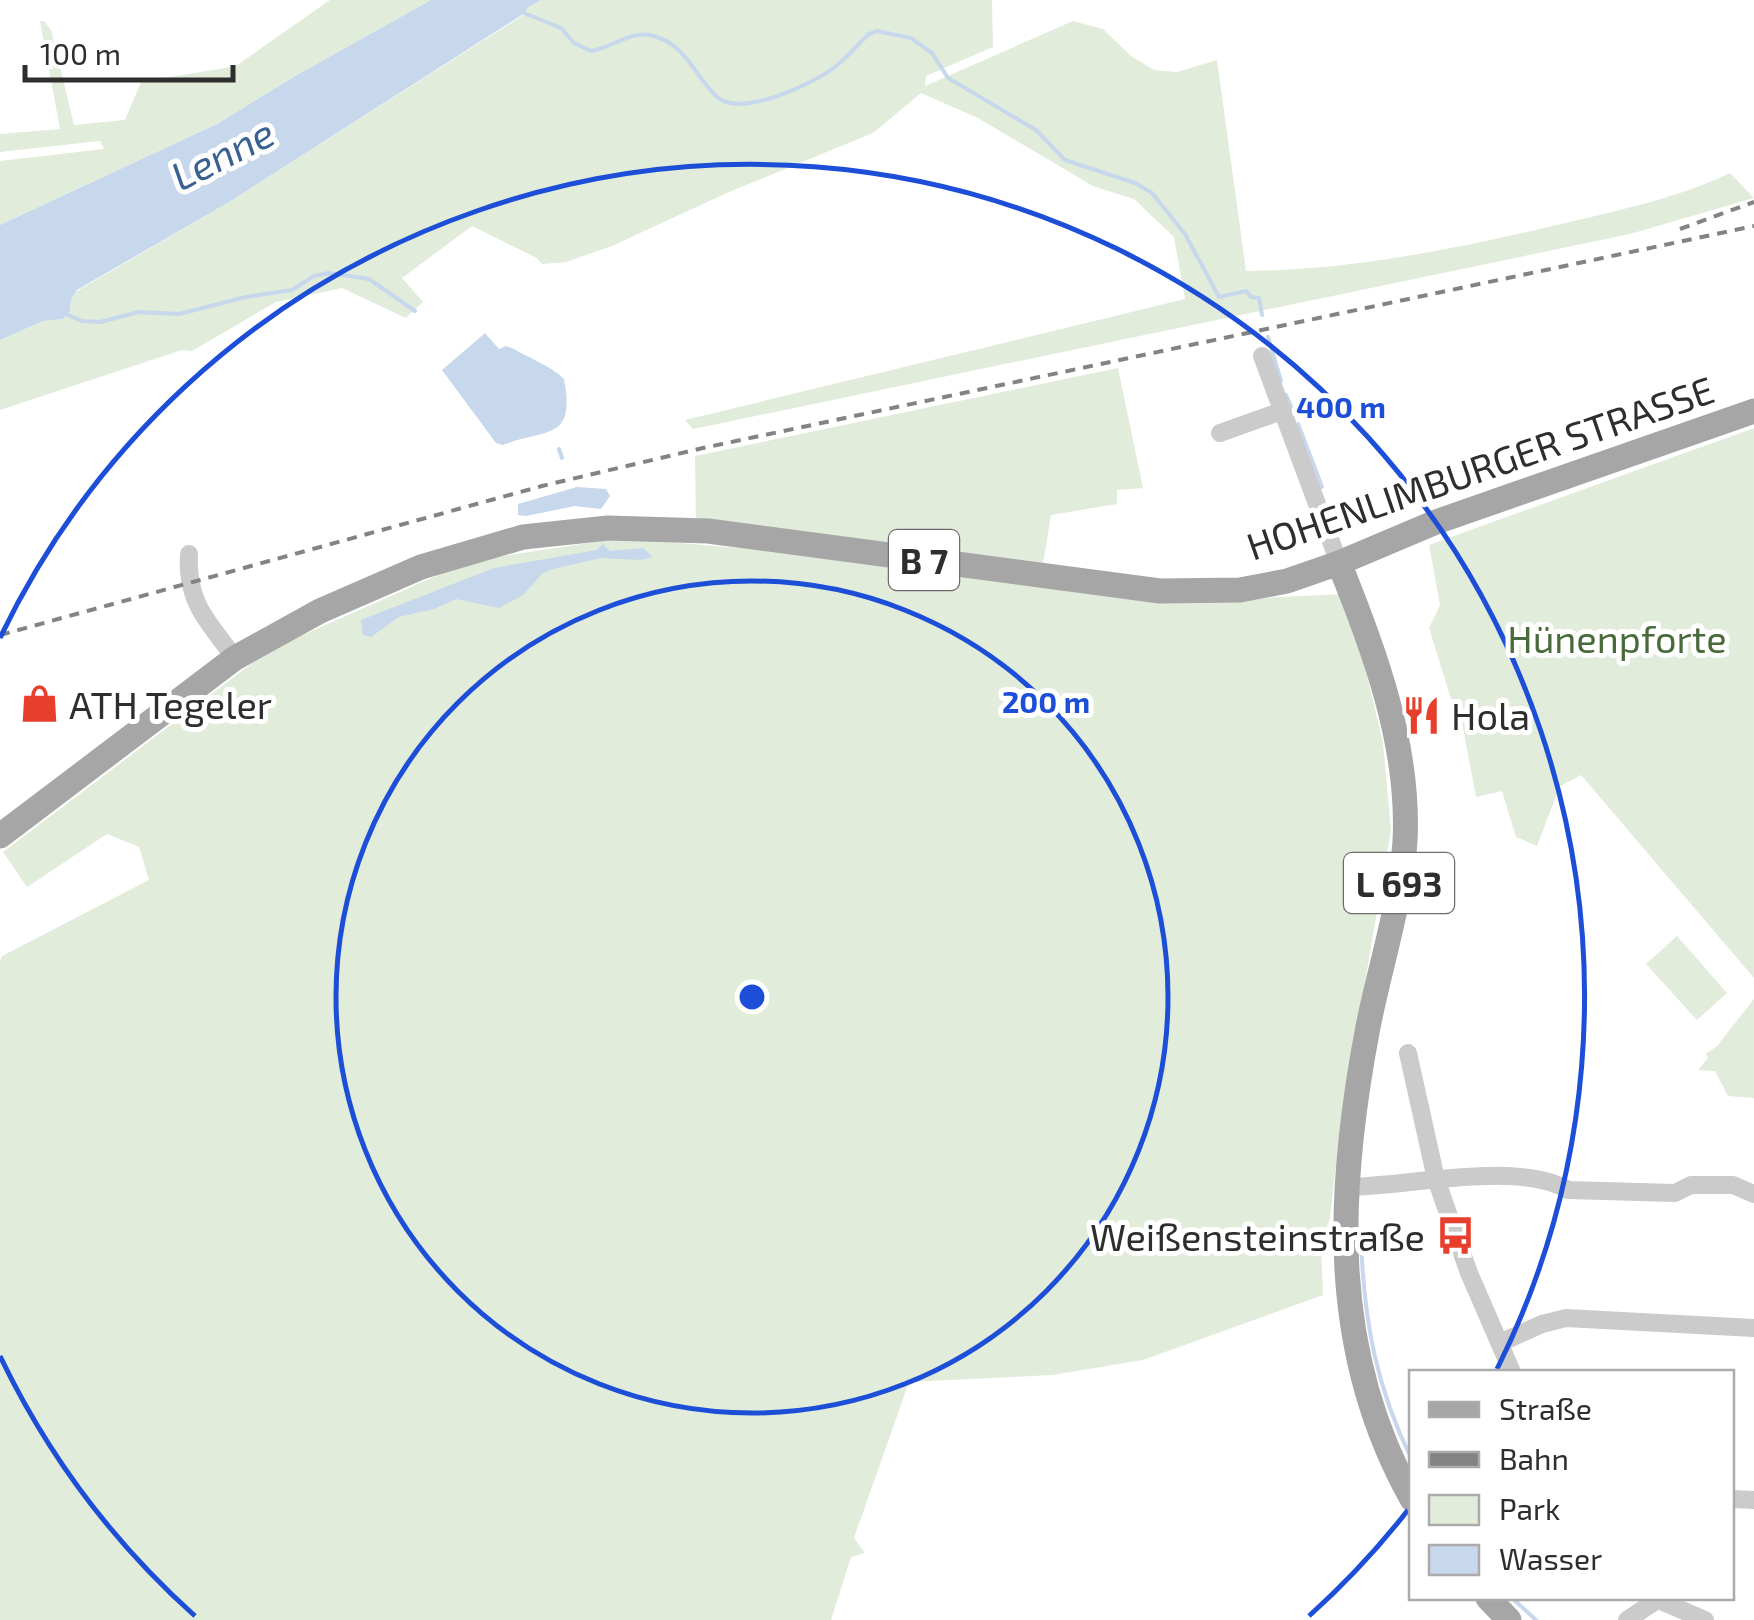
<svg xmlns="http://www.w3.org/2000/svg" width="1754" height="1620" font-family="'Exo 2',sans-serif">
	<rect width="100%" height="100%" fill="#fff"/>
	<g fill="#e1ecdb">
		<path d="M 330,0 L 431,0 L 297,75 L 217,124 L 0,225 L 0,161 L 104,149 L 100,141 L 0,152 L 0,134 L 60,129 L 40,21 L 44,21 L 51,30 L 74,125 L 125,120 L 141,82 L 236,66 Z"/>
		<path d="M 541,0 L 992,0 L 993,47 L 926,76 L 925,86 L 1073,21 L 1103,29 L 1131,56 L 1154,70 L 1177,72 L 1217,60 L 1246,271 C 1356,270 1464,247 1570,222 C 1624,209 1680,197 1730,173 L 1754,198 L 1630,234 L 693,429 L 685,420 L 1185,299 L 1174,237 L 1134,199 L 1093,186 L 978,118 L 921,93 L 873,133 L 729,192 L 612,246 L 566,262 L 542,264 L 537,258 L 472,226 L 402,278 L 423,302 L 406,318 L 342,288 L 276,302 L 192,351 L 182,350 L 0,410 L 0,340 L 43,321 L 63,319 L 70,311 L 71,300 L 77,291 L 229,202 L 525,14 L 527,8 Z"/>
		<path d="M 1118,368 L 1143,488 L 1117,490 L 1117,504 L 1051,515 L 1041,577 L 696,528 L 695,456 Z"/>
		<path d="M 1754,428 L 1754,978 L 1581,775 L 1560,786 L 1537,846 L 1516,837 L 1502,791 L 1476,797 L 1460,712 L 1455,712 L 1429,628 L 1440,605 L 1429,545 Z"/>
		<path d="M 620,538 L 873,559 L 1216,600 L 1343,594 L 1353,617 L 1383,742 L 1391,830 L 1340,1128 L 1330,1218 L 1321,1245 L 1323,1295 L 1143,1360 L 1053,1375 L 909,1382 L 854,1538 L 865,1553 L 851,1557 L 831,1620 L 0,1620 L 0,961 L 2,956 L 149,880 L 139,847 L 107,834 L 27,887 L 3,852 L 271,649 L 470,561 Z"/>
		<path d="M 1677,936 L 1727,993 L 1697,1020 L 1646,964 Z"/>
		<path d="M 1754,999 L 1754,1098 L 1728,1096 L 1715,1071 L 1698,1070 L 1708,1058 L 1706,1054 L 1717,1046 Z"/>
	</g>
	<g fill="#c7d7ec">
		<path d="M 431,0 L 541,0 L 527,8 L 525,13 L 229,202 L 77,290 L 71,300 L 70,311 L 63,319 L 43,321 L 0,340 L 0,225 L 217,124 L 297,75 Z"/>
		<path d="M 485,333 L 499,349 L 506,346 L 512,348 C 529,358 551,366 564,379 C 576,442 546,428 503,445 L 496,443 L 442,370 Z"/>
		<path d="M 577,487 L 606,489 L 610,496 L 601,509 L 575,506 L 526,516 L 518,515 L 518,504 Z"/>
		<path d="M 603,544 L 610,551 L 643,548 L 653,557 L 641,560 L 601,558 L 553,569 L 543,573 L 523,595 L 499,608 L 456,599 L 434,609 L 399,617 L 371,637 L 363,635 L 361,620 L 494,568 L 597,550 Z"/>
	</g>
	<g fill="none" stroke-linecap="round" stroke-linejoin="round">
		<g stroke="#c7d7ec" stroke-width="4">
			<path d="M 524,13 L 561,28 L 574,43 L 591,51 C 610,48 632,31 650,35 C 686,43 693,74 716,96 C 739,119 814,84 836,66 C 848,57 858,44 869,34 L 877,31 L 911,38 L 932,53 L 948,78 L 1036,130 L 1065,160 L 1135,183 L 1152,193 L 1185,234 L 1219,297 L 1246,291 L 1251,297 L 1259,298 L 1262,315"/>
			<path d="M 66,314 L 82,321 L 100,322 L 139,312 L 179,314 L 246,297 L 292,290 L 314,276 L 329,273 L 369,279 L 415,311"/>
			<path d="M 1268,337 L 1281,381"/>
			<path d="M 1286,395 L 1295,415"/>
			<path d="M 1298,424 L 1322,487"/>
			<path d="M 559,449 L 562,458"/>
			<path d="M 1361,1240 C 1364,1321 1376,1387 1412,1460"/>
			<path d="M 1512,1598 L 1536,1620"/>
		</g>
		<g stroke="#cbcbcb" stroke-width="18">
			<path d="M 1262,356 L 1339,563"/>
			<path d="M 1220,433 L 1282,411"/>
			<path d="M 189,554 C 186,602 208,622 235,658"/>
			<path d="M 1408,1053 L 1436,1179 L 1469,1273 L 1512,1372"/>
			<path d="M 1346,1187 C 1406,1187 1517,1160 1568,1190 L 1675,1193 L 1691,1185 L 1733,1185 L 1754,1194"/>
			<path d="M 1500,1343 L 1542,1324 L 1566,1318 L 1754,1328"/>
			<path d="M 1732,1499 L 1754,1500"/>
			<path d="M 1654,1598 L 1705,1620"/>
			<path d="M 1627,1620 L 1657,1600"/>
		</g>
		<g stroke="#a6a6a6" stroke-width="25">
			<path d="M 1339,563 C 1374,649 1410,746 1405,841 C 1401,903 1380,966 1368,1027 C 1337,1189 1328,1350 1412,1499"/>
			<path d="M 0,836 L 235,658 L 320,611 L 421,567 L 523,537 L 608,528 L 708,531 L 1160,591 L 1240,590 L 1287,581 L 1339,563 L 1436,522 L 1754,411"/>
			<path d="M 1488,1598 L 1509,1620"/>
		</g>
		<g stroke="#838383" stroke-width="4" stroke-dasharray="10 8" stroke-linecap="butt">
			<path d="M 1680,229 L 1754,202"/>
			<path d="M 0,635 L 542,486 L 703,448 L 1754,226"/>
		</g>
	</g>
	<g fill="none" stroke="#1d4ed8" stroke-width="5">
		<circle cx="752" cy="997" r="416"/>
		<path d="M1408 1510A833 833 0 0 1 1309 1616M195 1616A833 833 0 0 1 0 1356M0 638A833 833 0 1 1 1497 1369"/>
	</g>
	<defs>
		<symbol id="shop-bare" viewBox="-9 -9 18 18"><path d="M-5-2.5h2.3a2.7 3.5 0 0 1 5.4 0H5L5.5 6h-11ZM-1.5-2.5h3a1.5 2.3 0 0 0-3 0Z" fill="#e83f2c" stroke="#fff" stroke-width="2.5" paint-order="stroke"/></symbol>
		<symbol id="restaurant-bare" viewBox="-9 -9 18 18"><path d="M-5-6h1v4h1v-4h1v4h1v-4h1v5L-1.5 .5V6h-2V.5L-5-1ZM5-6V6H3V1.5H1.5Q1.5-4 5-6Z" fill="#e83f2c" stroke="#fff" stroke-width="2.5" paint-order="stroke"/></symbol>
		<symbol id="bus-bare" viewBox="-9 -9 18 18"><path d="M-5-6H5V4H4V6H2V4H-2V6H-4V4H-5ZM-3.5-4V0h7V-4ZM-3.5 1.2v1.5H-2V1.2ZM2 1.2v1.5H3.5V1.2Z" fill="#e83f2c" stroke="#fff" stroke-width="2.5" paint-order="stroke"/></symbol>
	</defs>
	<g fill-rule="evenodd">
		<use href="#shop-bare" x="12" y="676" width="55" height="55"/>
		<use href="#restaurant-bare" x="1394" y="688" width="55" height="55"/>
		<use href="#bus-bare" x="1428" y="1208" width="55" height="55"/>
	</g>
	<g text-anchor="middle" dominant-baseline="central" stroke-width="10" stroke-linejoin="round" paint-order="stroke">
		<g fill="#fff" stroke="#6d6d6d" stroke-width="2.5">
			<rect x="889" y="530" width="70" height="60" rx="8"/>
			<rect x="1344" y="853" width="110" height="60" rx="8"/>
		</g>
		<g font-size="35" font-weight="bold" fill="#2e2e2e">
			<text x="924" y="560">B 7</text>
			<text x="1399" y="883">L 693</text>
		</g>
		<g font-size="38" fill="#2e2e2e" stroke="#fff">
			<text transform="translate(1480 467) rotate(-19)">HOHENLIMBURGER STRASSE</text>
		</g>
		<g font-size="38" fill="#496a3a" stroke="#fff">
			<text x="1617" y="638">Hünenpforte</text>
		</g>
		<g font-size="38" fill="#2e2e2e" stroke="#fff" text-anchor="start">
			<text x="69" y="704">ATH Tegeler</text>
			<text x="1451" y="715">Hola</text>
			<text x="1425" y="1236" text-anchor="end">Weißensteinstraße</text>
		</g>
		<g font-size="40" font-style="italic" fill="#3a6191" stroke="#fff">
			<text transform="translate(222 153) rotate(-27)">Lenne</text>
		</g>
	</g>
	<circle cx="752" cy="997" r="15" fill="#1d4ed8" stroke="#fff" stroke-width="5"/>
	<g font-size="30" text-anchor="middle" font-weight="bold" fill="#1d4ed8" stroke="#fff" stroke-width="10" stroke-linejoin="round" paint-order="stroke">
		<text x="1341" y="418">400 m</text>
		<text x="1046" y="713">200 m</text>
	</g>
	<rect x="1409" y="1370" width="325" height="230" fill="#ffffff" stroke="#ababab" stroke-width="2.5"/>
	<rect x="1429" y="1402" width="50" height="15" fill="#a6a6a6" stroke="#ababab" stroke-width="2.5"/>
	<text x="1499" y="1420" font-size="30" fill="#2e2e2e">Straße</text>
	<rect x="1429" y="1452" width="50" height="15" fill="#838383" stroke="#ababab" stroke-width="2.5"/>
	<text x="1499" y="1470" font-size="30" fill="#2e2e2e">Bahn</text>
	<rect x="1429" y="1495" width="50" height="30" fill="#e1ecdb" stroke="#ababab" stroke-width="2.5"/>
	<text x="1499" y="1520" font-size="30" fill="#2e2e2e">Park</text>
	<rect x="1429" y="1545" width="50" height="30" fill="#c7d7ec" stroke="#ababab" stroke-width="2.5"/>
	<text x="1499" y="1570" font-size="30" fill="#2e2e2e">Wasser</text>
	<path d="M25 65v15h208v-15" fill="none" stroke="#2e2e2e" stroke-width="5"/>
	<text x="40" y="65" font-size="30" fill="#2e2e2e" stroke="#ffffff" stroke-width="8" paint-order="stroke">100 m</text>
</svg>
